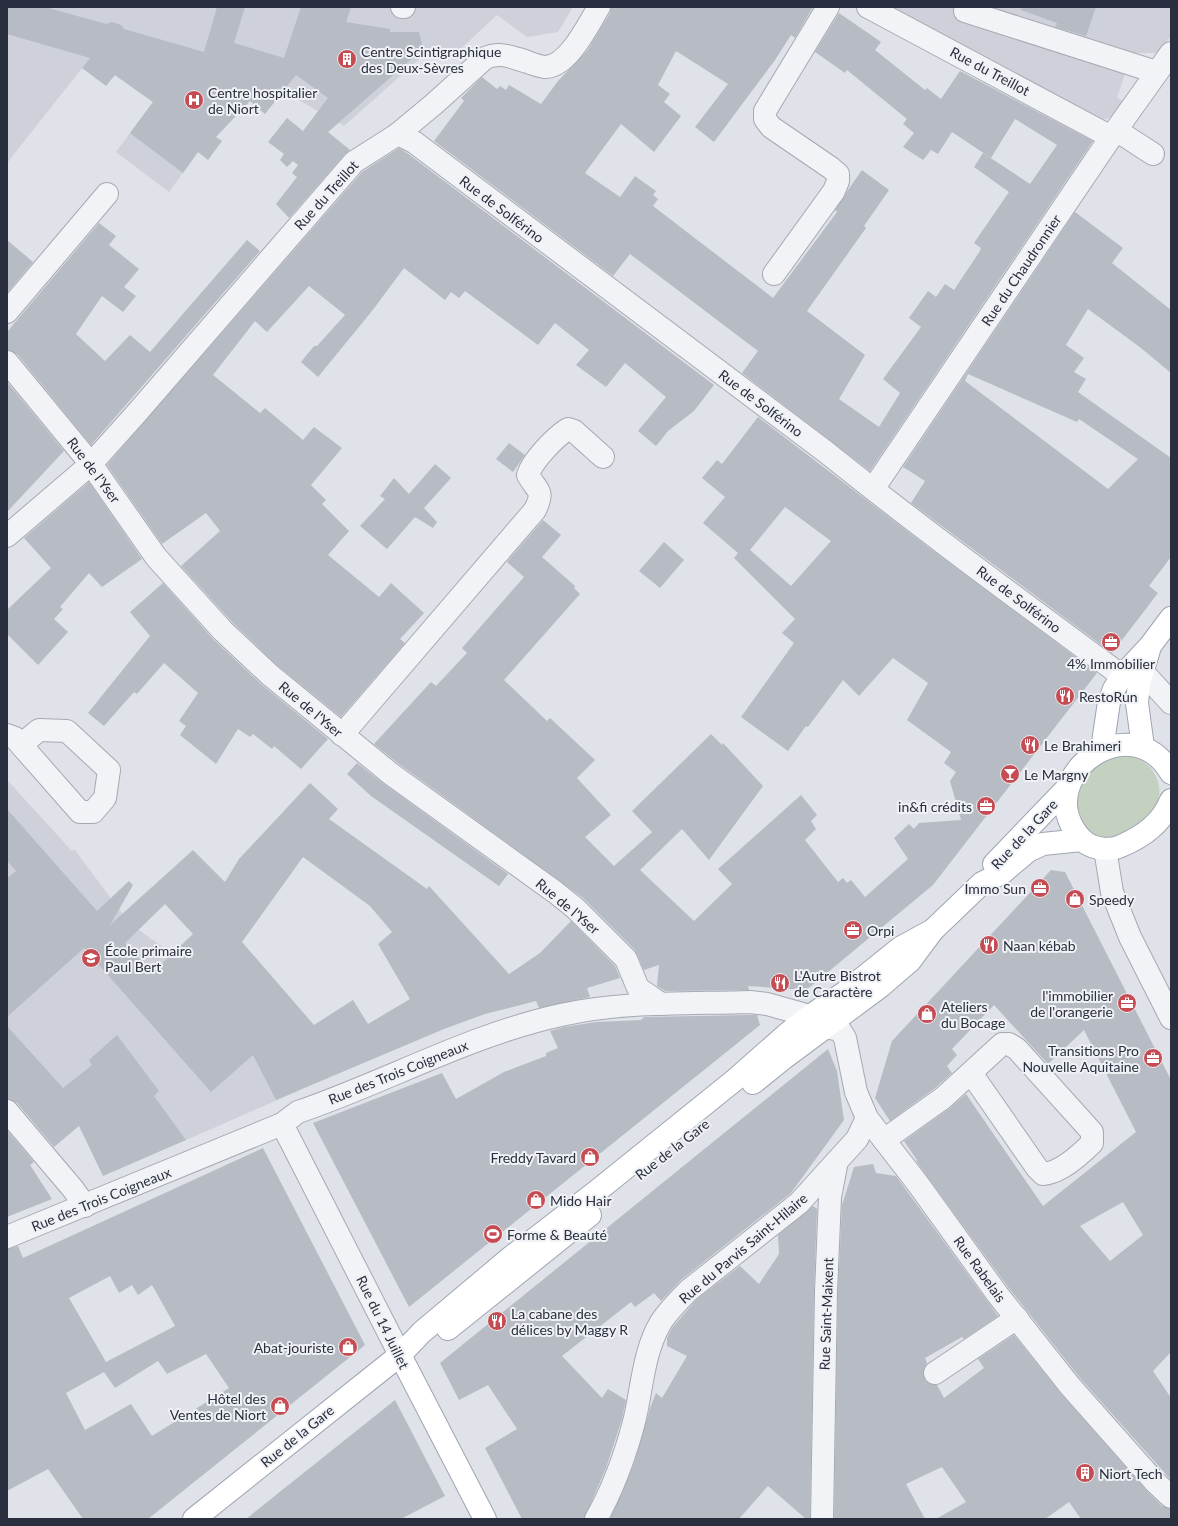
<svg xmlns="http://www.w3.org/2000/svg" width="1178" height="1526" font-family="Lato,sans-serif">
	<rect width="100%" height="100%" fill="#dfe2e8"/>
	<g fill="#ced1d9">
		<path d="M 7,7 L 573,7 L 558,32 L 527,37 L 497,15 L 454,55 L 449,51 L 442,57 L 433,47 L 344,126 L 295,98 L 268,75 L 231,106 L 169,192 L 116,152 L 153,102 L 90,58 L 7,163 Z"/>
		<path d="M 887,7 L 1171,7 L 1171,36 L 1157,53 L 1132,53 L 1117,98 L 1125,101 L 1113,116 L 1105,119 L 1097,119 Z"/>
		<path d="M 7,780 L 72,851 L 74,849 L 122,913 L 139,930 L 172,954 L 298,1091 L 177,1144 L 92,1065 L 63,1088 L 7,1084 Z"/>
	</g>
	<path fill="#c4d1c1" d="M 1118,754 C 1127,756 1136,756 1144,762 C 1164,776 1165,808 1145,822 C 1139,826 1132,829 1126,832 C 1114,838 1101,841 1089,832 C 1067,814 1079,779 1098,763 C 1104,759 1112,757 1118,754 Z"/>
	<g fill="#b7bbc4" fill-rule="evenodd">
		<path d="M 7,7 L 45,7 L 106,24 L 112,22 L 121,25 L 124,29 L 204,52 L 217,7 L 245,7 L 234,43 L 284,58 L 301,7 L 351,7 L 346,22 L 390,29 L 390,32 L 419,32 L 423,49 L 328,132 L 350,150 L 345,154 L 289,218 L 276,204 L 297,177 L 292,173 L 298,165 L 293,161 L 287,167 L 280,160 L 284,154 L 268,142 L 287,118 L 303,131 L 328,98 L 296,75 L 265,114 L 250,101 L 216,137 L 222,141 L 208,160 L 198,152 L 183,173 L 130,133 L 153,102 L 115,75 L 106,86 L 82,68 L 90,58 L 7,34 Z"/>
		<path d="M 611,7 L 813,7 L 795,38 L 791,35 L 775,60 L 714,142 L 695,127 L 728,84 L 676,51 L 658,85 L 670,94 L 664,102 L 681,116 L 654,152 L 621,124 L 585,173 L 620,197 L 635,176 L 656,191 L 653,195 L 658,199 L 653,206 L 773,298 L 837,212 L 835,210 L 848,190 L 862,170 L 889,190 L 864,226 L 866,228 L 807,311 L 865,355 L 839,399 L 879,427 L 900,393 L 883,379 L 921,327 L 909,318 L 928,291 L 936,297 L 945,284 L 954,290 L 980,251 L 981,248 L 974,243 L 1009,192 L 974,167 L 983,153 L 1030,184 L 1057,145 L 1015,119 L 991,158 L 952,132 L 938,154 L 931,150 L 923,160 L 903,147 L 914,133 L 903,124 L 907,119 L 847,70 L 845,73 L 815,52 L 839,13 L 881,42 L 875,50 L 925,90 L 927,88 L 941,99 L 960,71 L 1093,141 L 870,471 L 742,373 L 758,351 L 630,254 L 613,276 L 434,141 L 464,101 L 461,98 L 482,77 L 497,89 L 500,86 L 506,90 L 509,85 L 541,104 L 558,81 L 587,51 L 610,13 Z"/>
		<path d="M 1022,7 L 1096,7 L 1086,36 L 1055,27 L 1057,23 L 1021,10 Z"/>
		<path d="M 399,148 L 407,153 L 714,385 L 694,411 L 668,431 L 656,446 L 638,431 L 666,397 L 625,363 L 606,387 L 576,365 L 589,350 L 555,323 L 538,345 L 465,291 L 459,298 L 451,292 L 445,300 L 404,268 L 372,311 L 318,377 L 301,362 L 314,346 L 317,346 L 345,315 L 309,286 L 267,332 L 255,321 L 213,375 L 260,413 L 265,408 L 303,440 L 314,427 L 342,448 L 311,485 L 326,500 L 322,504 L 349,531 L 328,555 L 379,597 L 391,583 L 424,613 L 400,639 L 405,643 L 341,717 L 278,666 L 232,622 L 181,566 L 220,531 L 206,513 L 162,544 L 107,465 L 362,172 Z"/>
		<path d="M 1075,212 L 1123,248 L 1112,263 L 1171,310 L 1171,373 L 1141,348 L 1088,309 L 1066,345 L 1084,358 L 1074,372 L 1086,379 L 1078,392 L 1171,458 L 1171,557 L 1149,586 L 1158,593 L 1112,653 L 911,503 L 925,481 L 903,467 ZM 968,374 L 1077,422 L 1079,419 L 1138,459 L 1108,489 L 965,381 Z"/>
		<path d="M 99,223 L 116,236 L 109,245 L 139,269 L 124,287 L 136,296 L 123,312 L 102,296 L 76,334 L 105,361 L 130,335 L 150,352 L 247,240 L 260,251 L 91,445 L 17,354 L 7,350 L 7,332 Z"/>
		<path d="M 7,240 L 33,262 L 7,293 Z"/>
		<path d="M 7,382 L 64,451 L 7,512 Z"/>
		<path d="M 758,417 L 928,547 L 1097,673 L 933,885 L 810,987 L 805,990 L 748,986 L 749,990 L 665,991 L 657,986 L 659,965 L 644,970 L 635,950 L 583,898 L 399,764 L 374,744 L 431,682 L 436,686 L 467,653 L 462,648 L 524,577 L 507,562 L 543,520 L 561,535 L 542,557 L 575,586 L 574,588 L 580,594 L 504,680 L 547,721 L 550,718 L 595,760 L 577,778 L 611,815 L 585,837 L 614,866 L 652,832 L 632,811 L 711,734 L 722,745 L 723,743 L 763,786 L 709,860 L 682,829 L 640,870 L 694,921 L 732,884 L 718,869 L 801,795 L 817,815 L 811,821 L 816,829 L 805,840 L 838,882 L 843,878 L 847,883 L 851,880 L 865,897 L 908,859 L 894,838 L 909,824 L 914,829 L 919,823 L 961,820 L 950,781 L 956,772 L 944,763 L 951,752 L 907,720 L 928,683 L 893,658 L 859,696 L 843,680 L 808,727 L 806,726 L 788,751 L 741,717 L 794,643 L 782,633 L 795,619 L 734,558 L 738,553 L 703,523 L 725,497 L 702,478 L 717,460 L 722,464 ZM 785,507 L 831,541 L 791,586 L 750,550 Z"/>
		<path d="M 509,443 L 525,455 L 513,472 L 496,459 Z"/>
		<path d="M 435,464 L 451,478 L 424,508 L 437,522 L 433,528 L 415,517 L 387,549 L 360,526 L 385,499 L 380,496 L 394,478 L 409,494 Z"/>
		<path d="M 89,482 L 142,559 L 102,587 L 89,573 L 60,607 L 63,609 L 54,619 L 68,632 L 38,665 L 7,634 L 7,610 L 51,568 L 24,538 Z"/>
		<path d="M 664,542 L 684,560 L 660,588 L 639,571 Z"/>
		<path d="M 163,583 L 214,640 L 261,684 L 328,739 L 301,769 L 274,746 L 272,749 L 253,734 L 250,737 L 238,729 L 216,764 L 180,735 L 186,726 L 179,721 L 198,693 L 164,663 L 137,694 L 134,692 L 104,726 L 88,713 L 150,636 L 130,612 Z"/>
		<path d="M 357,763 L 384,784 L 508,874 L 499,886 L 371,796 L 347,774 Z"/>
		<path d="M 310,783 L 338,809 L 329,819 L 427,889 L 429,886 L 509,974 L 540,953 L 571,921 L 615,966 L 620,978 L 587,988 L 590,997 L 539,1008 L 536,1001 L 485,1014 L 444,1029 L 276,1100 L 253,1055 L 211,1092 L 84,948 L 7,1017 L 7,878 L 16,871 L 7,861 L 7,809 L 97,911 L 129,881 L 133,885 L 110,925 L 193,850 L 225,882 L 239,859 ZM 303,857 L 370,906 L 392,932 L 378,944 L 410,999 L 368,1024 L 353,1000 L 314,1025 L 242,942 ZM 165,904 L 193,934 L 152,973 L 125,943 Z"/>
		<path d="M 1051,870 L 1065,872 L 1171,1080 L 1171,1352 L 1153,1371 L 1171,1398 L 1171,1480 L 1080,1378 L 1008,1287 L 916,1161 L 917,1160 L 904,1141 L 950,1108 L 966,1094 L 1043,1206 L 1136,1132 L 1084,1030 L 1048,1064 L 994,1005 L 952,1049 L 957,1055 L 947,1066 L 952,1073 L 935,1088 L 890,1121 L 875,1098 L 892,1041 ZM 1123,1202 L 1143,1235 L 1110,1261 L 1080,1226 Z"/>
		<path d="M 749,1015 L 757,1015 L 760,1025 L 409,1307 L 313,1123 L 442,1073 L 456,1099 L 504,1072 L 546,1056 L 546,1053 L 558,1048 L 550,1031 L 564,1027 L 596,1022 L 641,1020 L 644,1017 Z"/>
		<path d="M 7,1026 L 63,1088 L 92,1065 L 89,1060 L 117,1035 L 159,1091 L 154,1096 L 186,1140 L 103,1176 L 79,1126 L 54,1147 L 17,1103 L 7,1099 Z"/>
		<path d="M 828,1049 L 837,1071 L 844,1120 L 791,1193 L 681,1280 L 661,1301 L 654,1293 L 635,1307 L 631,1302 L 562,1356 L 602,1398 L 608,1389 L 626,1400 L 622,1419 L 606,1468 L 584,1519 L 522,1519 L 485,1448 L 517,1429 L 488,1385 L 459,1400 L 440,1363 Z"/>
		<path d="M 7,1130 L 34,1162 L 30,1165 L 52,1199 L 7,1217 Z"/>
		<path d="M 263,1148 L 365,1345 L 148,1519 L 83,1519 L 48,1469 L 7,1491 L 7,1249 L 18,1246 L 23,1258 ZM 110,1276 L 119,1293 L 132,1285 L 138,1295 L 152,1285 L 175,1326 L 106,1362 L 69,1298 ZM 206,1354 L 229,1388 L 152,1436 L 131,1404 L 85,1430 L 66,1393 L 104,1372 L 115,1388 L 158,1361 L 167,1374 Z"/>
		<path d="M 873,1164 L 876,1173 L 896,1176 L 998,1316 L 964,1339 L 962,1337 L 925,1358 L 927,1363 L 923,1373 L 925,1380 L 930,1384 L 937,1385 L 944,1398 L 984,1368 L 978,1359 L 1014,1335 L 1061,1394 L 1146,1490 L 1162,1506 L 1171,1509 L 1171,1519 L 1081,1519 L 1069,1502 L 1045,1519 L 936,1519 L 966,1502 L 942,1467 L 906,1484 L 925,1519 L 834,1519 L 838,1292 L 842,1205 L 854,1167 Z"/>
		<path d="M 813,1206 L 817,1209 L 814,1292 L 810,1519 L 806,1519 L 768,1486 L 739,1519 L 610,1519 L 634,1464 L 650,1408 L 656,1393 L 662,1398 L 687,1356 L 667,1346 L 667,1338 L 672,1328 L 697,1299 L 740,1266 L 759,1284 L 779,1254 L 778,1235 Z"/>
		<path d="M 395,1400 L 445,1496 L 401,1519 L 246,1519 Z"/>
	</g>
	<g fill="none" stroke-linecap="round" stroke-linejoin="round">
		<defs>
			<g id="minor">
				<path d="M 402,7 L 404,7"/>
				<path d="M 868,7 L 1111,137"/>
				<path d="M 965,11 L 1156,72"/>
				<path d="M 1116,130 L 1153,154"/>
				<path d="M 398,134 L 414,142 L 826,452 C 922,529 1022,602 1122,676"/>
				<path d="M 774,274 L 834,191 L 838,181 L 838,174 L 831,168 L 771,127 L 765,119 L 765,111 L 828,7"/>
				<path d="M 7,312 L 107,194"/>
				<path d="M 7,362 L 91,464 L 156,557 L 223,631 L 270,675 L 391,774 L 555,892 L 575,908 L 626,959 L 638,988 L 661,1004"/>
				<path d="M 873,489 L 1111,137 L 1171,53"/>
				<path d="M 7,536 L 91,464 L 135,415 L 354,162 L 398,134 L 434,104 L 485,58 C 497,53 506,55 518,59 C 526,61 536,66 545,67 C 568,67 588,25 599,7"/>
				<path d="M 1142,671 L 1171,703"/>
				<path d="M 7,735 L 15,738 L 21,745 L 80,812 L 93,812 L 105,798 L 109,770 L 67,731 L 39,730 L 21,745"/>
				<path d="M 342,735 L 535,510 C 545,489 537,492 528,475 C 532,461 555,437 568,429 L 574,431 L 603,457"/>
				<path d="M 1105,849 L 1112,892 L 1130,937 L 1171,1018"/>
				<path d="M 825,1027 L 840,1030 L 845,1038 L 856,1092 L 867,1118 L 918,1184 L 998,1295 L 1070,1386 L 1155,1482 L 1171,1497"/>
				<path d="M 7,1111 L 73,1189 L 85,1206"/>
				<path d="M 282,1124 L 400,1355"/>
				<path d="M 884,1140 L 943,1098 L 1002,1044 L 1009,1044 L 1017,1049 L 1092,1132 L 1092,1143 C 1080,1155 1060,1173 1043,1174 L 1037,1168 L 971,1073"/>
				<path d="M 7,1237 L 282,1124 L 298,1112 C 386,1082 469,1035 561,1015 C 623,1001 687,1004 750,1002 L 767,1004 L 810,1016"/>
				<path d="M 935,1373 L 1017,1318"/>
				<path d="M 596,1519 C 613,1489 625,1456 634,1422 C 642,1390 643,1352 661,1322 C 669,1310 679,1300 689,1290 L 799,1203 L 837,1161"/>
				<path d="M 822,1519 L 826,1292 L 830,1197 L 837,1161 L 857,1139 L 867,1118"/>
			</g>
			<g id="major">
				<path d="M 1143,747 L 1137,703 L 1139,683 L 1149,650"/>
				<path d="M 1102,749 L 1109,702 L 1114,689 L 1122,676 L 1150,646 L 1171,618"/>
				<path d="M 1171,773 C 1133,708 1044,768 1071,824 C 1075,832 1079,838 1086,843 C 1095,849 1111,851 1121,846 C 1144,836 1162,823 1171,800"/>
				<path d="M 994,864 L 1068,787"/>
				<path d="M 753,1083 L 784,1058 L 881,986 L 910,961 L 933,930 L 982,883 L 1002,873 L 1028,851 L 1043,844 L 1082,840"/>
				<path d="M 448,1329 L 590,1215"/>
				<path d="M 400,1355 L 485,1519"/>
				<path d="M 194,1519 L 400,1355 L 422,1332 L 510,1258 L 597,1191 L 736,1079 L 787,1034 L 810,1016 L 844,993 L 900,948 L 933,930"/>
			</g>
		</defs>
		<use href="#minor" stroke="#a5a9b2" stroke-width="24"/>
		<use href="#major" stroke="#a0a5b3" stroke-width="24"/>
		<use href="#minor" stroke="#f2f3f6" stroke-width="22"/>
		<use href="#major" stroke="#fff" stroke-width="22"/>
	</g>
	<defs>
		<symbol id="building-disc" viewBox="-11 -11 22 22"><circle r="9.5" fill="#c64c53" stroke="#eff1f5"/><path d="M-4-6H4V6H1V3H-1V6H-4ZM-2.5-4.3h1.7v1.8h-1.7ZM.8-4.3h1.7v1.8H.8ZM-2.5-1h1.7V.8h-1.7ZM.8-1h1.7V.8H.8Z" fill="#fff"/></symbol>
		<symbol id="hospital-disc" viewBox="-11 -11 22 22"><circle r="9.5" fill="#c64c53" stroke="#eff1f5"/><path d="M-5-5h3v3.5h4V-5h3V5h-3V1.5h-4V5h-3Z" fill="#fff"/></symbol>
		<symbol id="office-disc" viewBox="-11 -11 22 22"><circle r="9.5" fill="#c64c53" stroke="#eff1f5"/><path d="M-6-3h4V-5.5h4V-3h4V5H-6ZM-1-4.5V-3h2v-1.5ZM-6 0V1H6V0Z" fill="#fff"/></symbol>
		<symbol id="restaurant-disc" viewBox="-11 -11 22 22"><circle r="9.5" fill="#c64c53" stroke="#eff1f5"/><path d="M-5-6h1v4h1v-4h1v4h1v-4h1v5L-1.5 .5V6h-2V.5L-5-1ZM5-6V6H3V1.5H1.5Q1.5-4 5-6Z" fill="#fff"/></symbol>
		<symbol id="bar-disc" viewBox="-11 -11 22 22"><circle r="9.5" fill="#c64c53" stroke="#eff1f5"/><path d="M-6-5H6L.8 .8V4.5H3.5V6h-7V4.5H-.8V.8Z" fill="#fff"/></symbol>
		<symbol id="shop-disc" viewBox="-11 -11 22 22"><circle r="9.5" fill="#c64c53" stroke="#eff1f5"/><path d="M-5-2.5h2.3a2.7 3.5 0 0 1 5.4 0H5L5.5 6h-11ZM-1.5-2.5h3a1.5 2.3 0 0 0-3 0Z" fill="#fff"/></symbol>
		<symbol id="school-disc" viewBox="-11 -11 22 22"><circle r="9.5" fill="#c64c53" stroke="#eff1f5"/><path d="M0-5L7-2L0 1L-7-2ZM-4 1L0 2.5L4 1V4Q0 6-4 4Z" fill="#fff"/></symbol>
		<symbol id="stadium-disc" viewBox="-11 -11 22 22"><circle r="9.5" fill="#c64c53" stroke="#eff1f5"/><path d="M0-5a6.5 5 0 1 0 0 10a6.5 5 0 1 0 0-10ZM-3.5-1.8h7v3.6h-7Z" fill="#fff"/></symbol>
	</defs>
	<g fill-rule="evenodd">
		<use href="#building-disc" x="336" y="48" width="22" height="22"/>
		<use href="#hospital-disc" x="183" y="89" width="22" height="22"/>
		<use href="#office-disc" x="1100" y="631" width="22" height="22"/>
		<use href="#restaurant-disc" x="1054" y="685" width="22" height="22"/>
		<use href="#restaurant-disc" x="1019" y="734" width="22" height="22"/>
		<use href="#bar-disc" x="999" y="763" width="22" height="22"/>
		<use href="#office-disc" x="975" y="795" width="22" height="22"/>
		<use href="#office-disc" x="1029" y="877" width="22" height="22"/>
		<use href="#shop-disc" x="1064" y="888" width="22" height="22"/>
		<use href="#office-disc" x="842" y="919" width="22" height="22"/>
		<use href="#restaurant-disc" x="978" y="934" width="22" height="22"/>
		<use href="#school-disc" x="80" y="947" width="22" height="22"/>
		<use href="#restaurant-disc" x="769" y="972" width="22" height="22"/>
		<use href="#office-disc" x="1116" y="992" width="22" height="22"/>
		<use href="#shop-disc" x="916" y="1003" width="22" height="22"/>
		<use href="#office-disc" x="1142" y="1047" width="22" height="22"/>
		<use href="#shop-disc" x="579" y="1146" width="22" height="22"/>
		<use href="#shop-disc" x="525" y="1189" width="22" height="22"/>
		<use href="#stadium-disc" x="482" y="1223" width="22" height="22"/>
		<use href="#restaurant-disc" x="486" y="1310" width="22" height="22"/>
		<use href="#shop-disc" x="337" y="1336" width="22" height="22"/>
		<use href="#shop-disc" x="269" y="1395" width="22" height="22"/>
		<use href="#building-disc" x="1074" y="1462" width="22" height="22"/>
	</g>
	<g text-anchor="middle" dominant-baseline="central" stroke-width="4" stroke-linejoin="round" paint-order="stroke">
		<g font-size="14" fill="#292f3e" stroke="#eff1f5" text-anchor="start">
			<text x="361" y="51">Centre Scintigraphique<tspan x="361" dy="16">des Deux-Sèvres</tspan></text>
			<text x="208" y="92">Centre hospitalier<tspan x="208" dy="16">de Niort</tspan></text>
			<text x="1111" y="663" text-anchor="middle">4% Immobilier</text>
			<text x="1079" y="696">RestoRun</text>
			<text x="1044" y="745">Le Brahimeri</text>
			<text x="1024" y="774">Le Margny</text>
			<text x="972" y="806" text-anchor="end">in&amp;fi crédits</text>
			<text x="1026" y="888" text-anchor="end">Immo Sun</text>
			<text x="1089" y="899">Speedy</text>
			<text x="867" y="930">Orpi</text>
			<text x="1003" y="945">Naan kébab</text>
			<text x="105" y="950">École primaire<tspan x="105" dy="16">Paul Bert</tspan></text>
			<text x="794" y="975">L'Autre Bistrot<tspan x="794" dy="16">de Caractère</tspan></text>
			<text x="1113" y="995" text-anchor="end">l'immobilier<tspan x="1113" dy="16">de l'orangerie</tspan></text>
			<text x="941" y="1006">Ateliers<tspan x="941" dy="16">du Bocage</tspan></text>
			<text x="1139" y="1050" text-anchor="end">Transitions Pro<tspan x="1139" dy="16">Nouvelle Aquitaine</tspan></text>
			<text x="576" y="1157" text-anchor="end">Freddy Tavard</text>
			<text x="550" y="1200">Mido Hair</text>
			<text x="507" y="1234">Forme &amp; Beauté</text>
			<text x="511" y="1313">La cabane des<tspan x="511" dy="16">délices by Maggy R</tspan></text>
			<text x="334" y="1347" text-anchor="end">Abat-jouriste</text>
			<text x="266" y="1398" text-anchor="end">Hôtel des<tspan x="266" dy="16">Ventes de Niort</tspan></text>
			<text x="1099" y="1473">Niort Tech</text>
		</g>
		<g font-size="14" fill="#292f3e" stroke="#eff1f5">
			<text transform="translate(990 71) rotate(28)">Rue du Treillot</text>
			<text transform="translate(326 195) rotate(-48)">Rue du Treillot</text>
			<text transform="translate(502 209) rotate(37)">Rue de Solférino</text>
			<text transform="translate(1021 270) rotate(-56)">Rue du Chaudronnier</text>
			<text transform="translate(761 403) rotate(37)">Rue de Solférino</text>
			<text transform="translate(94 470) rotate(53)">Rue de l'Yser</text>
			<text transform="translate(1019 599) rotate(37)">Rue de Solférino</text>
			<text transform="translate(311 709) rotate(40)">Rue de l'Yser</text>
			<text transform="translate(1024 834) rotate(-47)">Rue de la Gare</text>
			<text transform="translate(568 906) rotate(40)">Rue de l'Yser</text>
			<text transform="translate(398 1072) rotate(-22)">Rue des Trois Coigneaux</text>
			<text transform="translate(672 1149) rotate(-38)">Rue de la Gare</text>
			<text transform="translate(101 1199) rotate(-22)">Rue des Trois Coigneaux</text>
			<text transform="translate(743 1248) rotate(-40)">Rue du Parvis Saint-Hilaire</text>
			<text transform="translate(980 1269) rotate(54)">Rue Rabelais</text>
			<text transform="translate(826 1314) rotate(-88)">Rue Saint-Maixent</text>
			<text transform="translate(383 1322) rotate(64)">Rue du 14 Juillet</text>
			<text transform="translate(297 1436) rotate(-39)">Rue de la Gare</text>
		</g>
	</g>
	<rect width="1178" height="1526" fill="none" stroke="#292f3e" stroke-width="16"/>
</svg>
